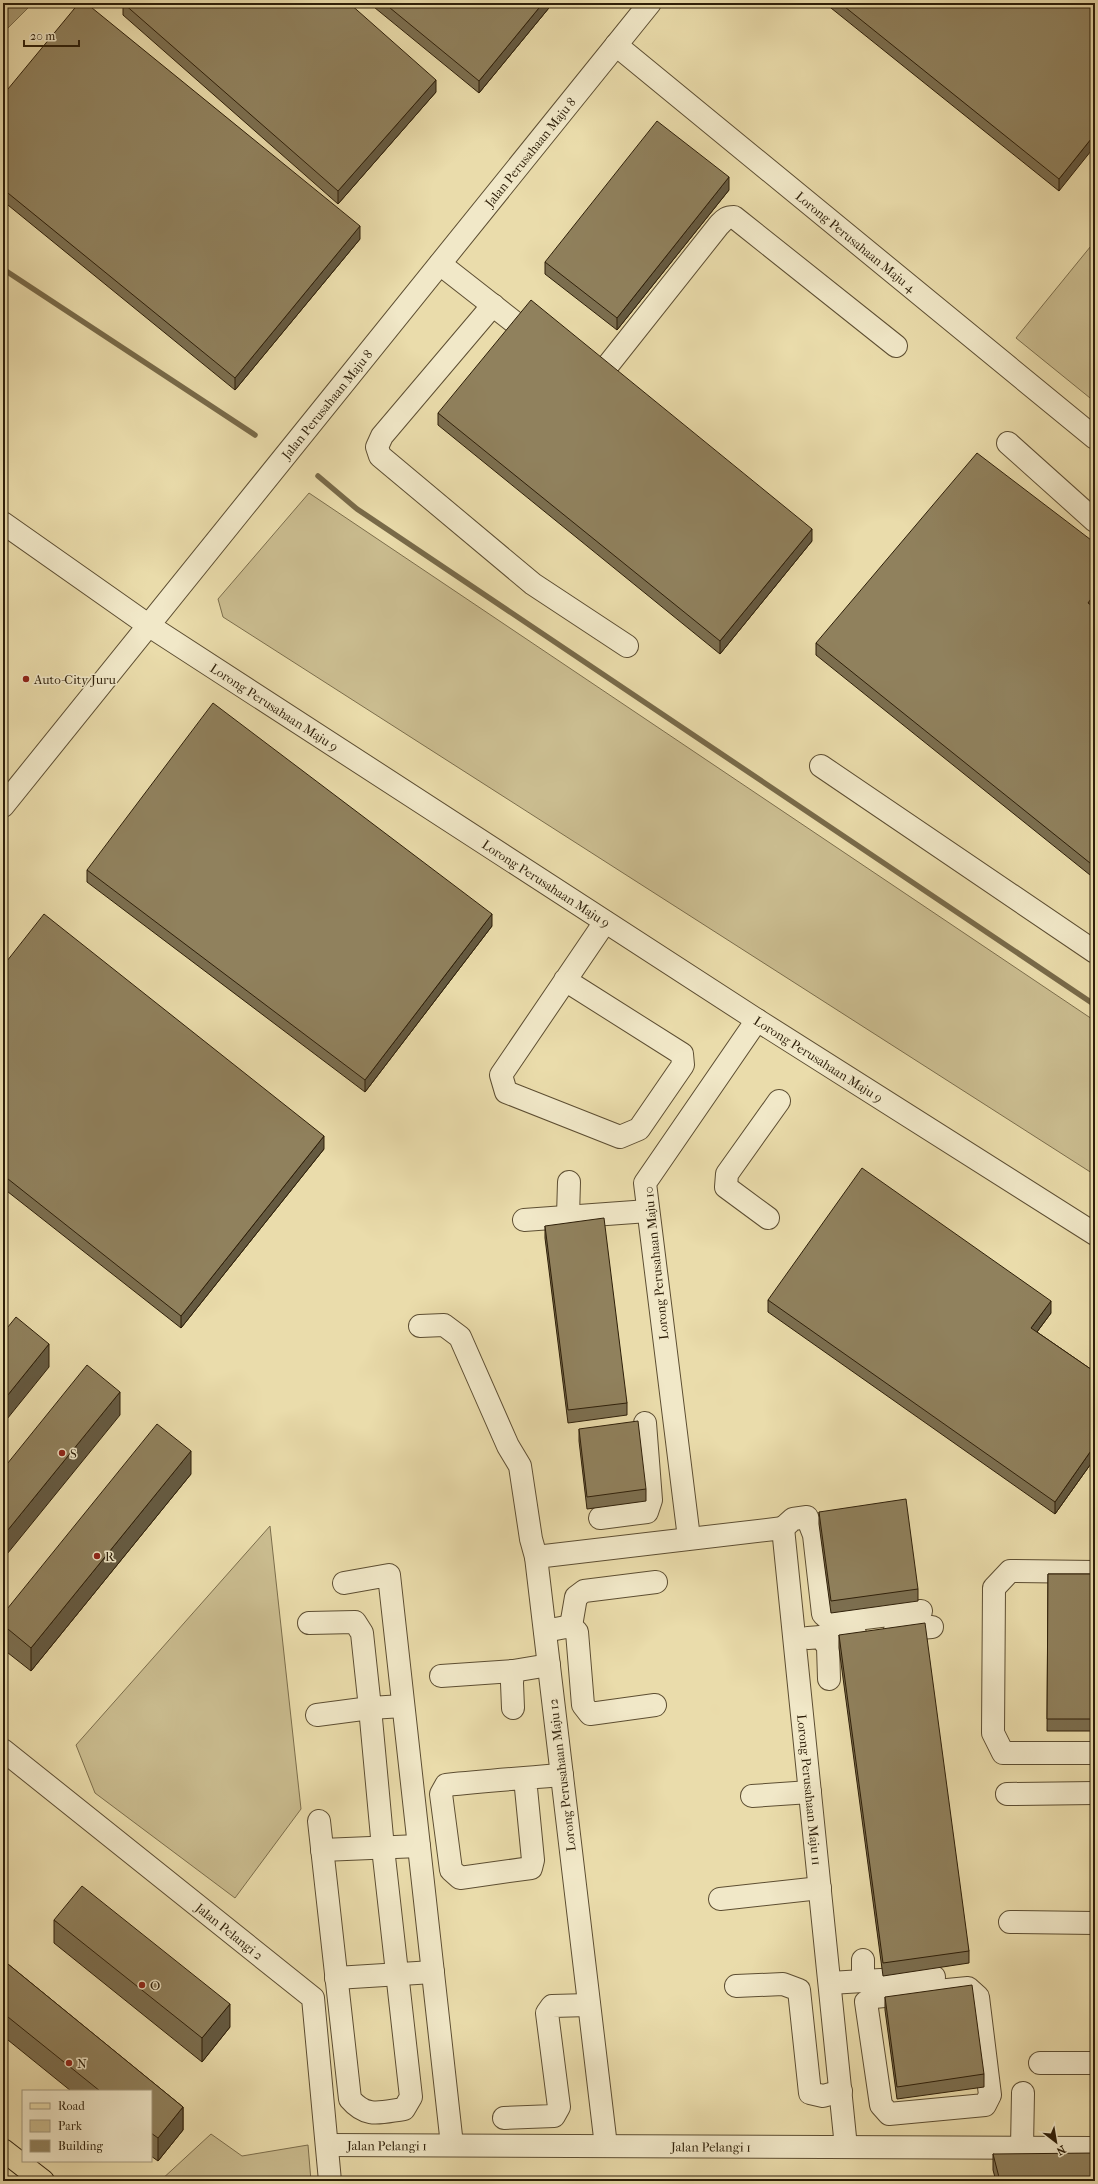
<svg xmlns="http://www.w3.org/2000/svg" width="1098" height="2184" font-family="'IM FELL French Canon',serif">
	<rect width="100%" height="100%" fill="#eadcab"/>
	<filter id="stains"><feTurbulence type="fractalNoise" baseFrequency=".005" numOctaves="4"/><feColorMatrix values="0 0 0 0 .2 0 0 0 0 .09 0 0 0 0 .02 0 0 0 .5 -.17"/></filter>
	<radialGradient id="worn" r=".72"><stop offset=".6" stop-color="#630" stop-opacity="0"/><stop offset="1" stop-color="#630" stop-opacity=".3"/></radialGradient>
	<g fill="#cabc8f" stroke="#7c6e4c">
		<path d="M 1095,241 L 1095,402 L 1016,338 Z"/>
		<path d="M 309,493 L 1095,1021 L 1095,1175 L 223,617 L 218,599 Z"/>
		<path d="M 270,1526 L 301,1809 L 235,1898 L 95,1793 L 76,1745 Z"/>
		<path d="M 211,2134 L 242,2156 L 308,2145 L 311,2181 L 160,2181 Z"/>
	</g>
	<path fill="#aa9c74" stroke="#786a49" d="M 3,3 L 33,3 L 3,33 Z"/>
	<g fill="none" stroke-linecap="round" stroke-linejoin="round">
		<g stroke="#786a49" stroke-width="5.5">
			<path d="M 3,269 L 255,435"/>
			<path d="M 318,476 L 357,509 L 1095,1005"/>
		</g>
		<defs>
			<g id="minor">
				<path id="s1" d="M 616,45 L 1095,438"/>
				<path d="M 440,264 L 537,340"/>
				<path d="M 493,305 L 382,436 L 377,447 L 380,456 L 533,584 L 627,646"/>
				<path d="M 593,384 L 719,225 C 724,220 726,217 734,217 L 896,346"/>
				<path d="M 1008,443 L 1095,521"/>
				<path id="s2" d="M 3,523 L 148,625 L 757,1020 L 1095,1234"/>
				<path d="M 821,766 L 1095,952"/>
				<path id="s3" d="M 3,806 L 650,3"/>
				<path d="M 565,980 L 682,1054 L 683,1065 L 639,1129 L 620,1137 L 506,1092 L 501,1075 L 605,922"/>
				<path d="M 568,1216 L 569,1182"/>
				<path d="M 768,1218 L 726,1187 L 727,1174 L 779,1101"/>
				<path d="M 524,1220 L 648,1211"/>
				<path d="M 420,1326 L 444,1325 L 460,1337 L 508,1446 L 520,1466 L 531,1539 L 536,1557"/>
				<path d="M 600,1518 L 647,1512 L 651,1500 L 645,1423"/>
				<path d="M 783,1528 L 793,1519 L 807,1517 L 814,1535 L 823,1614 L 832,1622 L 921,1611"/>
				<path d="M 689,1538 L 645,1183 L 757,1020"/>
				<path d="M 1095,1572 L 1010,1571 L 994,1588 L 993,1733 L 1003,1753 L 1095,1753"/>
				<path d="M 344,1583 L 389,1575 L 452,2145"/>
				<path d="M 309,1623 L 355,1622 L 362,1633 L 370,1708 L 403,1706"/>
				<path d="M 571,1626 L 576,1597 L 584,1591 L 656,1582"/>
				<path d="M 895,1630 L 932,1627"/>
				<path d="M 545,1631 L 571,1626 L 577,1632 L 583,1705 L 590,1714 L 655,1705"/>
				<path d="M 821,1637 L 855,1634"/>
				<path d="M 808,1638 L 821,1637 L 828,1647 L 829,1679"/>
				<path d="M 441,1676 L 513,1671"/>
				<path d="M 513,1708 L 512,1683 L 513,1671 L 549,1665"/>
				<path d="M 317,1715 L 370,1708 L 383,1848 L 411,2097 L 404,2109 C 381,2112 367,2119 350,2099 L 319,1821"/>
				<path id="s4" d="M 3,1750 L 313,1998 L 330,2181"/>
				<path d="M 525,1778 L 533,1860 L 531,1868 L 460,1878 L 451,1870 L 441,1794 L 446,1785 C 484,1781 523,1778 562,1775"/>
				<path d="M 1007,1794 L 1095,1793"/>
				<path d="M 752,1796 L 810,1792"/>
				<path d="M 322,1850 L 419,1846"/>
				<path d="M 720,1899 L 820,1888"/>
				<path d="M 1010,1922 L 1095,1923"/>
				<path d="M 336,1978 L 433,1972"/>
				<path d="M 863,1981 L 934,1977"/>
				<path d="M 830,1983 L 863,1981 L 863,1960"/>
				<path d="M 736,1986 L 783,1984 L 799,1990 L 810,2093 L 823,2096 L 841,2091"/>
				<path d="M 968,1988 L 978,1997 L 990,2095 L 985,2105 L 889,2114 L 881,2105 L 866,2002 L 874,1997 Z"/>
				<path d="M 1040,2063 L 1095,2063"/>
				<path d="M 504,2118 L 554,2116 L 559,2107 L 547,2013 L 552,2006 L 589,2005"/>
				<path id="s5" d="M 327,2145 L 1095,2148"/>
				<path id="s6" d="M 606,2146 L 536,1557 L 783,1528 L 846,2147"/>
				<path d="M 1022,2147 L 1023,2093"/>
			</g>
			<path id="major" d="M 3,2150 L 43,2181"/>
		</defs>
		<use href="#minor" stroke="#5d4e32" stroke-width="24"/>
		<use href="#major" stroke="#2e1f09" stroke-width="24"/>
		<use href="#minor" stroke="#f1e8c8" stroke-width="22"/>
		<use href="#major" stroke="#eadcab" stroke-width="22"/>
	</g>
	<g fill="#7c6f50" stroke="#2e1f09">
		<path d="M 123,3 L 436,92 L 338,204 L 123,15 Z"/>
		<path d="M 369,3 L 553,3 L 479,93 Z"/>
		<path d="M 826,3 L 1095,3 L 1059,191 L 826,4 Z"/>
		<path d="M 3,95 L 360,239 L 235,390 L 3,201 Z"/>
		<path d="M 729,190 L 617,330 L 545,274 L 545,262 Z"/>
		<path d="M 438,413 L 812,541 L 720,654 L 438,425 Z"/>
		<path d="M 1095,543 L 1095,606 L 1094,607 L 1095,608 L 1095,879 L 816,655 L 816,643 Z"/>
		<path d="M 87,870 L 492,926 L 365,1092 L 87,882 Z"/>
		<path d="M 3,966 L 324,1149 L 181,1328 L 3,1188 Z"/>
		<path d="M 545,1226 L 627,1403 L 627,1415 L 568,1423 L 545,1238 Z"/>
		<path d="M 768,1300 L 1051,1313 L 1037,1332 L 1095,1372 L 1095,1458 L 1055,1514 L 768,1312 Z"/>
		<path d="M 579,1429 L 646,1489 L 646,1501 L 587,1509 L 579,1441 Z"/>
		<path d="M 191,1474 L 31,1671 L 3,1649 L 3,1614 Z"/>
		<path d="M 819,1512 L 918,1589 L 918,1601 L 831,1613 L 819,1524 Z"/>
		<path d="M 1048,1574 L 1095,1574 L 1095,1731 L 1047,1731 Z"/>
		<path d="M 839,1635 L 969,1951 L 969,1963 L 883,1976 L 839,1648 Z"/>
		<path d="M 54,1920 L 230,2027 L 202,2062 L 54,1943 Z"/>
		<path d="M 3,1960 L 183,2107 L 183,2130 L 158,2161 L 151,2156 L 151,2091 L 71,2091 L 3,2036 Z"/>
		<path d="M 885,1997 L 984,2074 L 984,2087 L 897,2099 L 885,2010 Z"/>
		<path d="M 993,2154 L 1095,2181 L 996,2181 L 993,2170 Z"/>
	</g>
	<g fill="#655a41" stroke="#2e1f09">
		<path d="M 543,3 L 553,3 L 479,93 L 479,81 Z"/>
		<path d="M 436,80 L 436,92 L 338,204 L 338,191 Z"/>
		<path d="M 1095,134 L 1095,146 L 1059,191 L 1059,179 Z"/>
		<path d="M 729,177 L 729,190 L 617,330 L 617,318 Z"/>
		<path d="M 360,226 L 360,239 L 235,390 L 235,378 Z"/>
		<path d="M 812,529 L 812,541 L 720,654 L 720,641 Z"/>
		<path d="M 1095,593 L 1095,606 L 1088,615 L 1088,603 Z"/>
		<path d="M 492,914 L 492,926 L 365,1092 L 365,1080 Z"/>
		<path d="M 324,1136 L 324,1149 L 181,1328 L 181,1316 Z"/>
		<path d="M 1051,1301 L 1051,1313 L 1031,1340 L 1031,1328 Z"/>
		<path d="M 49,1344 L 49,1367 L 3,1424 L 3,1401 Z"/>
		<path d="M 120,1392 L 120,1415 L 3,1559 L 3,1536 Z"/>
		<path d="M 1095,1445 L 1095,1458 L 1055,1514 L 1055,1502 Z"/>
		<path d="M 191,1451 L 191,1474 L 31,1671 L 31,1648 Z"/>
		<path d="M 6,1839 L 6,1862 L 3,1866 L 3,1843 Z"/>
		<path d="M 230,2004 L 230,2027 L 202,2062 L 202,2038 Z"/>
		<path d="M 183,2107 L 183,2130 L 158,2161 L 158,2138 Z"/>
	</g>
	<g fill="#90815d" stroke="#2e1f09">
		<path d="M 79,3 L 86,3 L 360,226 L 235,378 L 3,189 L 3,95 Z"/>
		<path d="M 123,3 L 349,3 L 436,80 L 338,191 Z"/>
		<path d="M 384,3 L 543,3 L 479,81 Z"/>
		<path d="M 840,3 L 1095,3 L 1095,134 L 1059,179 Z"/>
		<path d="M 657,121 L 729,177 L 617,318 L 545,262 Z"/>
		<path d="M 531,300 L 812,529 L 720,641 L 438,413 Z"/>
		<path d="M 977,453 L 1095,543 L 1095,593 L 1088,603 L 1095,608 L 1095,867 L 816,643 Z"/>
		<path d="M 213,703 L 492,914 L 365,1080 L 87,870 Z"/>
		<path d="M 44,914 L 324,1136 L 181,1316 L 3,1175 L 3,966 Z"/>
		<path d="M 862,1168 L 1051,1301 L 1031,1328 L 1095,1372 L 1095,1445 L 1055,1502 L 768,1300 Z"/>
		<path d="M 604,1218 L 627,1403 L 568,1410 L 545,1226 Z"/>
		<path d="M 16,1317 L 49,1344 L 3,1401 L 3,1333 Z"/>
		<path d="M 87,1365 L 120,1392 L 3,1536 L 3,1469 Z"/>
		<path d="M 638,1421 L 646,1489 L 587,1497 L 579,1429 Z"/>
		<path d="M 157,1424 L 191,1451 L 31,1648 L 3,1625 L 3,1614 Z"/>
		<path d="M 906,1499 L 918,1589 L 831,1601 L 819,1512 Z"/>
		<path d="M 1048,1574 L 1095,1574 L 1095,1719 L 1047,1719 Z"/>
		<path d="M 925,1623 L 969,1951 L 883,1963 L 839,1635 Z"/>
		<path d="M 3,1837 L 6,1839 L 3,1843 Z"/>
		<path d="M 82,1886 L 230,2004 L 202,2038 L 54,1920 Z"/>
		<path d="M 3,1960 L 183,2107 L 158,2138 L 151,2133 L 151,2091 L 100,2091 L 3,2013 Z"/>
		<path d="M 972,1985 L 984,2074 L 897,2087 L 885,1997 Z"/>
		<path d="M 1095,2153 L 1095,2181 L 1000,2181 L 993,2154 Z"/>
	</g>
	<g fill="#8f2418" stroke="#f1e8c8" stroke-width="1.5">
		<circle cx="26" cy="679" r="4"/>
		<circle cx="62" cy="1453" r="4"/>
		<circle cx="97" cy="1556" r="4"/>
		<circle cx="142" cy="1985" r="4"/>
		<circle cx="69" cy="2063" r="4"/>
	</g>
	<g text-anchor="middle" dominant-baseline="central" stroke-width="3" stroke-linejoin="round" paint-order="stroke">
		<g font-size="13" fill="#2e1f09" stroke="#f1e8c8">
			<text stroke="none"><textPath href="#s3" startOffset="840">Jalan Perusahaan Maju 8</textPath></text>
			<text stroke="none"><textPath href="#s1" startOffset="310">Lorong Perusahaan Maju 4</textPath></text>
			<text stroke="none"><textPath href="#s3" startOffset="516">Jalan Perusahaan Maju 8</textPath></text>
			<text stroke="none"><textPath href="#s2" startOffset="328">Lorong Perusahaan Maju 9</textPath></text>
			<text stroke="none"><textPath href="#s2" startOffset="652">Lorong Perusahaan Maju 9</textPath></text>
			<text stroke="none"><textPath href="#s2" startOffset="976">Lorong Perusahaan Maju 9</textPath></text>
			<text transform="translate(656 1263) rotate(-96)">Lorong Perusahaan Maju 10</text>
			<text transform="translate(562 1775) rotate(-97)">Lorong Perusahaan Maju 12</text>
			<text stroke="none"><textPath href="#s6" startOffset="1105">Lorong Perusahaan Maju 11</textPath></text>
			<text stroke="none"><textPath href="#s4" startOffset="290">Jalan Pelangi 2</textPath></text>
			<text stroke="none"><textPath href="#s5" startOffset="60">Jalan Pelangi 1</textPath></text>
			<text stroke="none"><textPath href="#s5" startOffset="384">Jalan Pelangi 1</textPath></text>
		</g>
		<g font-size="13" fill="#2e1f09" stroke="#f1e8c8" text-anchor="start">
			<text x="34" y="679">Auto-City Juru</text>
			<text x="70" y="1453">S</text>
			<text x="105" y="1556">R</text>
			<text x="150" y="1985">O</text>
			<text x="77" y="2063">N</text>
		</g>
	</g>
	<rect width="1098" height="2184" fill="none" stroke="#eadcab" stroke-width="16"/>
	<rect x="4" y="4" width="1090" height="2176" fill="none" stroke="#2e1f09" stroke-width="2"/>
	<rect x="8" y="8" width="1082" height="2168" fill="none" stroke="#2e1f09"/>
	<rect x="22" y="2090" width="130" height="72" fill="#f1e8c8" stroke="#a3987c"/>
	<rect x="30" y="2103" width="20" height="6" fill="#eadcab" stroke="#a3987c"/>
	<text x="58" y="2110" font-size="12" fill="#2e1f09">Road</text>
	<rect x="30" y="2120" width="20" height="12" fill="#cabc8f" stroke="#a3987c"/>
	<text x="58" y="2130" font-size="12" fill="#2e1f09">Park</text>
	<rect x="30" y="2140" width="20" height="12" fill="#90815d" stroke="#a3987c"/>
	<text x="58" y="2150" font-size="12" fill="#2e1f09">Building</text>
	<g transform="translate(1056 2142) rotate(149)" stroke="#f1e8c8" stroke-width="3" paint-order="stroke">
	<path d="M0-3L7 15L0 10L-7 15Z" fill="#2e1f09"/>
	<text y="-6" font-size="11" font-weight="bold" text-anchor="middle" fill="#2e1f09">N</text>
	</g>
	<path d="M24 40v6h55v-6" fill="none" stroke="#2e1f09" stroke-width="2"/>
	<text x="30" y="40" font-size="12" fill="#2e1f09" stroke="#f1e8c8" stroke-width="3" paint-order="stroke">20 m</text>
	<rect width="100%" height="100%" filter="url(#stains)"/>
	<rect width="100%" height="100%" fill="url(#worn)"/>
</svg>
